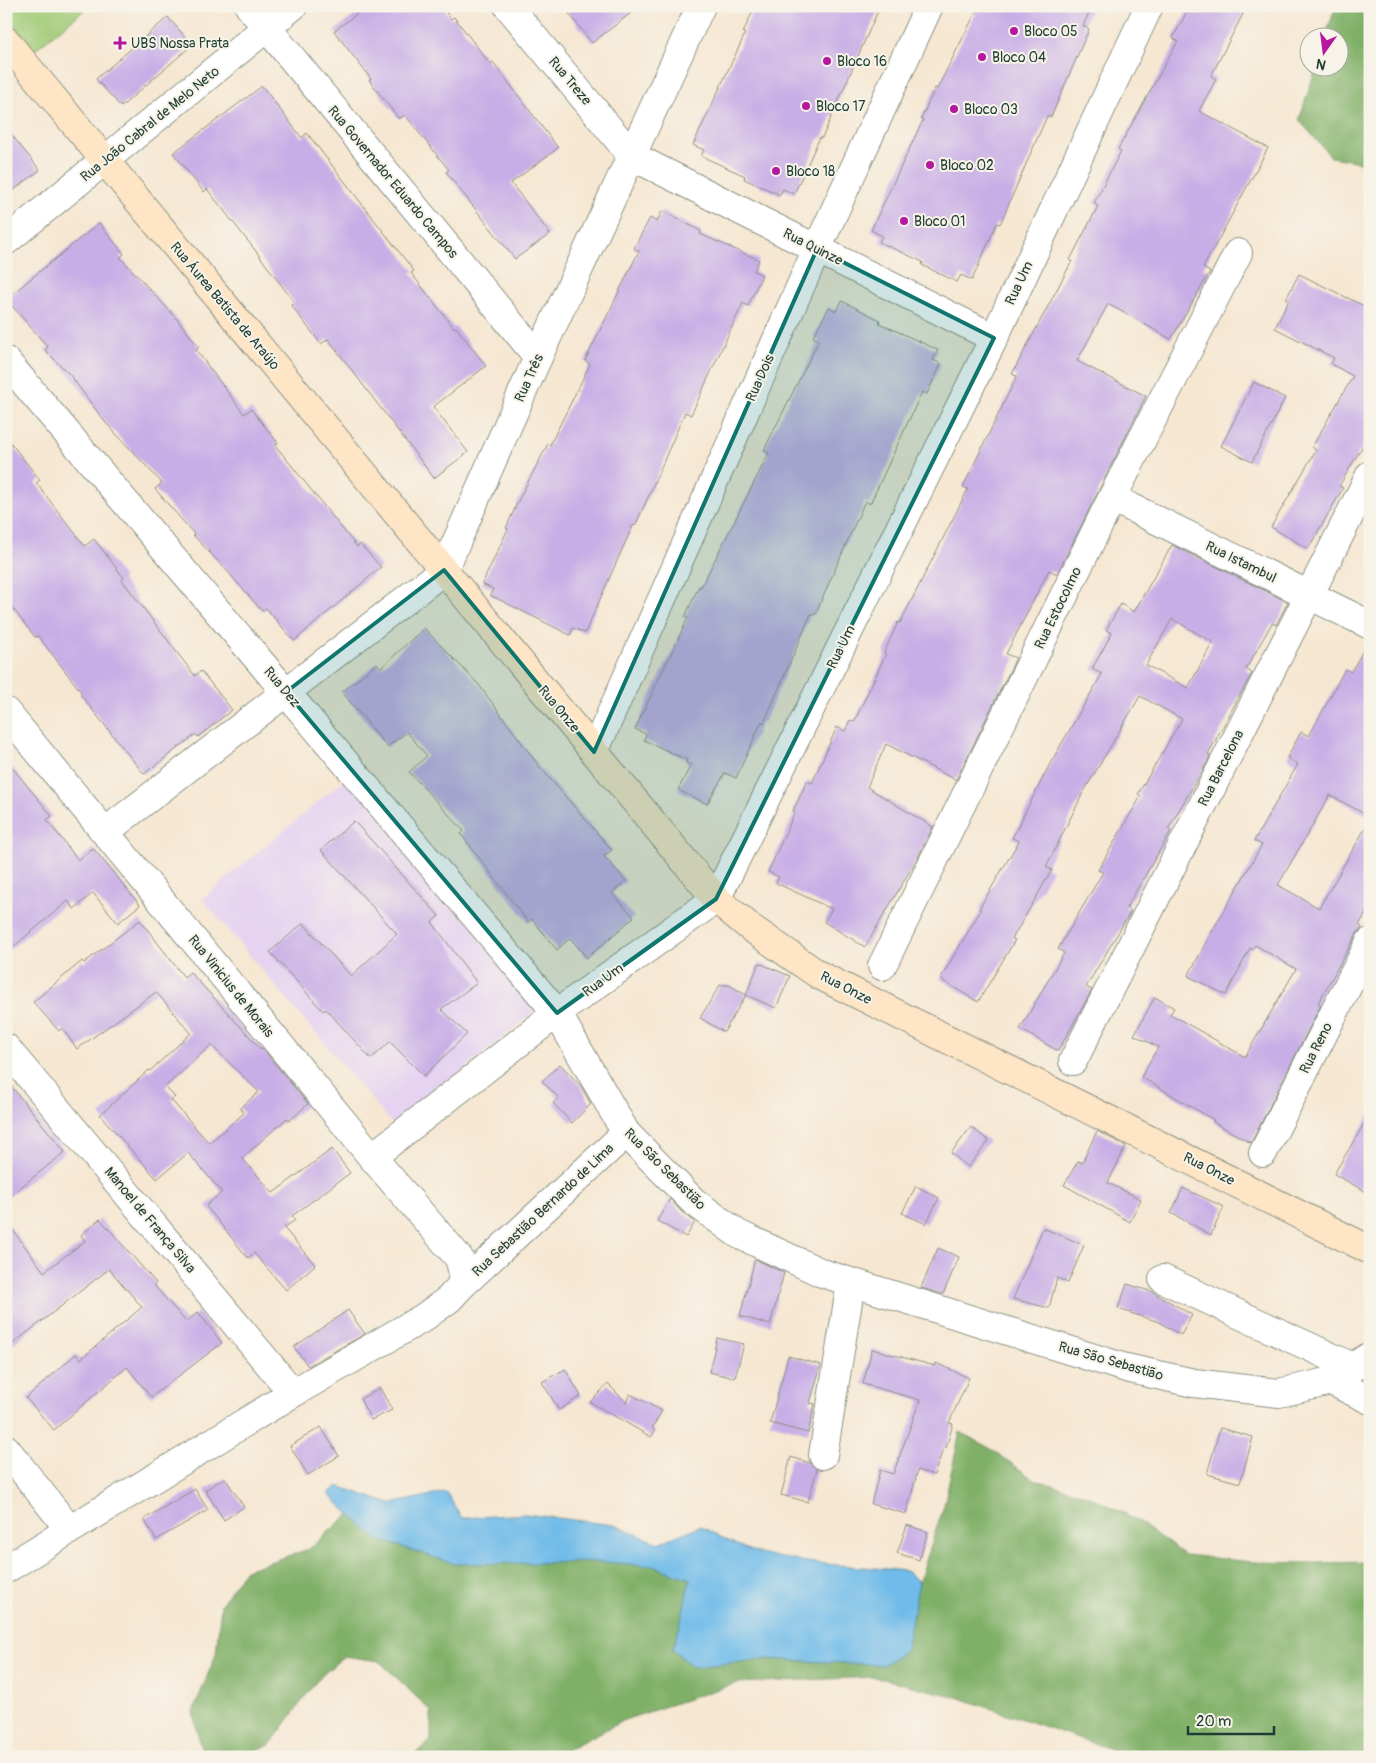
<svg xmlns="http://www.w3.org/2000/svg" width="1376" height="1763" font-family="Pangolin,sans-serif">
	<rect width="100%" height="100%" fill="#f7f3e8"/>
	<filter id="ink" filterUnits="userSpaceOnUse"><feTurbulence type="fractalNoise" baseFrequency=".02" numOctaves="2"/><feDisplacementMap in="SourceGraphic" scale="10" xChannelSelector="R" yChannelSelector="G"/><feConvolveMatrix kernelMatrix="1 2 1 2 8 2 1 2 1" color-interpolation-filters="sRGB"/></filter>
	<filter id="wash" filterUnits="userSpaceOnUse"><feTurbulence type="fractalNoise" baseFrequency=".0096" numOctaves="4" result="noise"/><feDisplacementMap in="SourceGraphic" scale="20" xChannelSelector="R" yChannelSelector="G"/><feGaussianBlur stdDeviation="1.12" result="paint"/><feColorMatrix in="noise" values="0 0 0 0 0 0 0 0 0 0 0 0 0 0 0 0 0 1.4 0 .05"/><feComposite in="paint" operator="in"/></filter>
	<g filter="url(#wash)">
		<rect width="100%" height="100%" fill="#f6e7d2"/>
		<path fill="#e5d3f1" d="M 349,776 L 541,1006 L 395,1127 L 202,899 Z"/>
		<path fill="#a1cc78" stroke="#608456" d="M 6,6 L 89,6 L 32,52 L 6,21 Z"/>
		<g fill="#80b068" stroke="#50764e">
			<path d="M 1336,6 L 1370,6 L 1370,162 L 1366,163 L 1331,157 L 1299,120 L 1316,68 L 1338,68 L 1338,38 L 1325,37 Z"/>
			<path d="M 960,1432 L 993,1450 L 1033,1479 L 1087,1495 L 1132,1517 L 1185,1555 L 1252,1562 L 1318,1563 L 1370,1562 L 1370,1757 L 1134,1757 L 957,1697 L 875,1677 L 737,1683 L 627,1719 L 560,1753 L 560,1757 L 412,1757 L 431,1740 L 431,1711 L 379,1661 L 344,1656 L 318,1679 L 270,1745 L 235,1757 L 203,1757 L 193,1712 L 216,1654 L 221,1604 L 245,1570 L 309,1549 L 355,1509 L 653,1566 L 690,1579 L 680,1626 L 672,1649 L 693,1667 L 767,1659 L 885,1665 L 906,1650 L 919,1582 L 944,1505 Z"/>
		</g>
		<path fill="#6fbbe9" stroke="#477c8e" d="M 338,1486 L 390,1504 L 446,1492 L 462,1518 L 526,1514 L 614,1525 L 659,1543 L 700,1526 C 719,1536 739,1548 760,1553 C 807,1566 857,1565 906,1571 L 919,1582 L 906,1650 L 885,1665 L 767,1659 L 693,1667 L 672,1649 L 680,1626 L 690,1579 L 653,1566 L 602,1562 L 455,1564 L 377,1539 L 328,1494 Z"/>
		<g id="blocks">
			<g fill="#c8aee6" fill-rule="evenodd">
				<path d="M 367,6 L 442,6 L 451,19 L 454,17 L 490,64 L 493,62 L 558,148 L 511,183 L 550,234 L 515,259 L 446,172 L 449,170 L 405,115 L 399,119 L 369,80 L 371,79 L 334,31 Z"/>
				<path d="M 563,6 L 640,6 L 592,43 Z"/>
				<path d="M 755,6 L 880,6 L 822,138 L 820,137 L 794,194 L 783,189 L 780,195 L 744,179 L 745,176 L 701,156 L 704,150 L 693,145 L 745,34 L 743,33 Z"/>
				<path d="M 979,6 L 1092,6 L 1083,26 L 1089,29 L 1051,117 L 1047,116 L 1000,224 L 997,223 L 972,280 L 961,275 L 957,282 L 922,265 L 923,262 L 879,242 L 882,236 L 871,230 L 923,120 L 921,119 L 935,88 L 937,89 Z"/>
				<path d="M 1190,6 L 1247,6 L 1211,76 L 1216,79 L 1199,111 L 1268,148 L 1203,268 L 1210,272 L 1171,339 L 1108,304 L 1077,361 L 1146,396 L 1057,574 L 1049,570 L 1006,654 L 1016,658 L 956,780 L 886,744 L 867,787 L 933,827 L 918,857 L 865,947 L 824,922 L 832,909 L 776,883 L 779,877 L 768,872 L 795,812 L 793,811 L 807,781 L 812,783 L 837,727 L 845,731 L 850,720 L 854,722 L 886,654 L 884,653 L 898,622 L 900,623 L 968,489 L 963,487 L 1017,376 L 1012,374 L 1072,261 L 1070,260 L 1098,206 L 1094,203 L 1121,151 L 1118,149 L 1178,41 L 1173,38 Z"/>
				<path d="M 168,17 L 192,45 L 121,107 L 96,79 Z"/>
				<path d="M 262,86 L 302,138 L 307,133 L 414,271 L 411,273 L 454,328 L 456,327 L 486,366 L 433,407 L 468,452 L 434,478 L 328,339 L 321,344 L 291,305 L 294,302 L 255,250 L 207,189 L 204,192 L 173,153 Z"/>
				<path d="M 6,128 L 40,170 L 6,196 Z"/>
				<path d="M 662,211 L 701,231 L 700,234 L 759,260 L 754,271 L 762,275 L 748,306 L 743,303 L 691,415 L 685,412 L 649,495 L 635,526 L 633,525 L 585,633 L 573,628 L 570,635 L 490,595 L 493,589 L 482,584 L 508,529 L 506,528 L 520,497 L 548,444 L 550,445 L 590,364 L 585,361 L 639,251 L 634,248 L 650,218 L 657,222 Z"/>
				<path d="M 99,223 L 124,254 L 120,257 L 177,319 L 199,347 L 196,350 L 244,414 L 251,409 L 278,443 L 275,445 L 357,547 L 360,544 L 381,567 L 294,641 L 266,608 L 262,611 L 229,573 L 193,535 L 194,534 L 155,489 L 162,483 L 105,422 L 70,375 L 45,350 L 48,347 L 6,299 Z"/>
				<path d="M 1299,274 L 1370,309 L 1370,434 L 1339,486 L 1343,488 L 1308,549 L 1271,527 L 1316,450 L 1312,447 L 1353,376 L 1331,364 L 1334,358 L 1275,328 L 1289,300 L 1286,299 Z"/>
				<path d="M 842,301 L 880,320 L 879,323 L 938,350 L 933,360 L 941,364 L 927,394 L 922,392 L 870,504 L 865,501 L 815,615 L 811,614 L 764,723 L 762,721 L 736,778 L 725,773 L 707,804 L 678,790 L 691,765 L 686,763 L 687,760 L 644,740 L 646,734 L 635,729 L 688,618 L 685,617 L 699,586 L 701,587 L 769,453 L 764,450 L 819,340 L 813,337 L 829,307 L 836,311 Z"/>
				<path d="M 1254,382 L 1285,398 L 1252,462 L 1221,446 Z"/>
				<path d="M 6,437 L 40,480 L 36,483 L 85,546 L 94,539 L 124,578 L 122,580 L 195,676 L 201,671 L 232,710 L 198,737 L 196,734 L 144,774 L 111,733 L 80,694 L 82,693 L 38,636 L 35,637 L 6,600 Z"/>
				<path d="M 1172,545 L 1288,602 L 1276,625 L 1272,623 L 1246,669 L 1252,673 L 1208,754 L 1210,755 L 1207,763 L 1168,829 L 1171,831 L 1126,908 L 1131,911 L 1086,987 L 1092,990 L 1058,1051 L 1020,1029 L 1064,953 L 1058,949 L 1103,872 L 1098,870 L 1141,796 L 1138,794 L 1182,719 L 1140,696 L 1083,793 L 1046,867 L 1052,870 L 1012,939 L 1015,940 L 978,1002 L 940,979 L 981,910 L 979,909 L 1019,841 L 1012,838 L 1051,762 L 1102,674 L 1092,669 L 1112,633 L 1106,630 L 1121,604 L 1134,612 ZM 1172,619 L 1213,642 L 1188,688 L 1146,665 Z"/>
				<path d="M 424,628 L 479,685 L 539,766 L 612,850 L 604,856 L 626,881 L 612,893 L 634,917 L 587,958 L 570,938 L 557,950 L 532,919 L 528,922 L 461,834 L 464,831 L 409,772 L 427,756 L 407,732 L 387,747 L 342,692 L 377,663 L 381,668 Z"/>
				<path d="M 1369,640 L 1370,817 L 1330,795 L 1278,885 L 1319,908 L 1370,820 L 1370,907 L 1359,925 L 1362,927 L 1356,935 L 1318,1003 L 1321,1005 L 1251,1143 L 1213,1122 L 1214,1120 L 1141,1077 L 1158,1047 L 1134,1035 L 1155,997 L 1174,1008 L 1170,1014 L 1245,1057 L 1296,969 L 1255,945 L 1252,949 L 1250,948 L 1226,995 L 1188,976 L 1214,928 L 1262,845 L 1254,841 L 1298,764 L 1287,758 L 1301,732 L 1309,736 L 1345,669 L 1351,672 Z"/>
				<path d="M 6,760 L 52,816 L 47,820 L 78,860 L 93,848 L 140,905 L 118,923 L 93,893 L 74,909 L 68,901 L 6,953 Z"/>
				<path d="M 354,821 L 439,916 L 432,922 L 477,983 L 441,1009 L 467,1034 L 424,1076 L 390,1042 L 371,1059 L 326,1009 L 323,1011 L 270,952 L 303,923 L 351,976 L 397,934 L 321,850 Z"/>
				<path d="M 140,920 L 184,977 L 190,972 L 261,1049 L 262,1048 L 308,1104 L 289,1121 L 287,1118 L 242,1158 L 273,1193 L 332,1149 L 350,1173 L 292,1216 L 295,1220 L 284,1228 L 315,1265 L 286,1290 L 254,1253 L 248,1258 L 206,1206 L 222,1192 L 188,1153 L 157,1179 L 100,1115 L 149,1070 L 150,1071 L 191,1033 L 156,992 L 77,1049 L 62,1028 L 59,1031 L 33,1002 L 82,961 L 84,963 ZM 211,1045 L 259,1092 L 240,1108 L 244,1113 L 209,1143 L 171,1100 L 175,1097 L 165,1087 Z"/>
				<path d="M 759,963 L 790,976 L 776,1008 L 746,995 Z"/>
				<path d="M 720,985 L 729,985 L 746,995 L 724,1032 L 700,1018 Z"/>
				<path d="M 560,1064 L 580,1085 L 591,1104 L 572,1123 L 553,1103 L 559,1098 L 542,1081 Z"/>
				<path d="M 6,1080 L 65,1152 L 6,1199 Z"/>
				<path d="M 1370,1114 L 1370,1194 L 1334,1174 Z"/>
				<path d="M 971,1127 L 989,1141 L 968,1167 L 951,1153 Z"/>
				<path d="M 1097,1131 L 1126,1146 L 1108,1183 L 1141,1199 L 1130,1222 L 1064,1185 L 1078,1161 L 1082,1163 Z"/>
				<path d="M 916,1186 L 939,1198 L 926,1224 L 902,1213 Z"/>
				<path d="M 1183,1188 L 1224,1207 L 1211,1235 L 1171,1213 Z"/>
				<path d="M 670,1199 L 682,1212 L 695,1222 L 686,1237 L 657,1221 Z"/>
				<path d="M 100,1219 L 156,1283 L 154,1285 L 186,1322 L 198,1312 L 222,1343 L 151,1397 L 127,1367 L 54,1430 L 26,1398 L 76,1354 L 81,1359 L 142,1307 L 109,1269 L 6,1349 L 6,1221 L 44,1272 L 85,1241 L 81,1235 Z"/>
				<path d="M 1043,1228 L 1084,1245 L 1068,1283 L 1057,1278 L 1049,1308 L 1013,1299 Z"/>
				<path d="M 938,1248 L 959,1257 L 943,1294 L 921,1288 Z"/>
				<path d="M 755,1259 L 784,1273 L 770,1325 L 740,1316 Z"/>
				<path d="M 1127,1284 L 1153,1292 L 1192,1315 L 1181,1335 L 1159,1322 L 1118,1309 Z"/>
				<path d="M 348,1310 L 365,1334 L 308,1366 L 294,1347 Z"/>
				<path d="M 717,1338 L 744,1344 L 735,1378 L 709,1372 Z"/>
				<path d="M 872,1349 L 935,1366 L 936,1363 L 969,1378 L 949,1423 L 953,1424 L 946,1448 L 944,1447 L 934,1475 L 918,1470 L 906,1514 L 871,1504 L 880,1470 L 893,1474 L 920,1400 L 863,1384 Z"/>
				<path d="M 788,1356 L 821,1365 L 810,1403 L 815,1404 L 808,1433 L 770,1423 Z"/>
				<path d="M 565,1369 L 581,1396 L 559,1410 L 542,1382 Z"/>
				<path d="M 608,1384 L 626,1402 L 630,1394 L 662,1411 L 652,1428 L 655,1431 L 651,1437 L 590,1402 Z"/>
				<path d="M 380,1388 L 392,1410 L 371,1420 L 360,1399 Z"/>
				<path d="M 321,1427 L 339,1456 L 308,1475 L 290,1446 Z"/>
				<path d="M 1220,1428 L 1253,1437 L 1240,1483 L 1207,1474 Z"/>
				<path d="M 791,1457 L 810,1463 L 817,1469 L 808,1502 L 781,1495 Z"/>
				<path d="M 225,1478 L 244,1507 L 224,1520 L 205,1490 Z"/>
				<path d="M 195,1489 L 208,1510 L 156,1540 L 144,1519 Z"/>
				<path d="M 907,1525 L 928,1532 L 919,1560 L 897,1553 Z"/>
			</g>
		</g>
	</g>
	<g filter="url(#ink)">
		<use href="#blocks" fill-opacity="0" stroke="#8a9283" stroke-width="1"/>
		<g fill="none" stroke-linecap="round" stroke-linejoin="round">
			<defs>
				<g id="street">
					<path d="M 249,6 L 538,357"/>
					<path d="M 508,6 L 632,156 L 994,338"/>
					<path d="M 6,241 L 293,6"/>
					<path d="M 6,361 L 557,1013 L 626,1133 L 693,1201 L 738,1234 L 822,1273 L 1126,1368 L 1194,1383 L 1279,1393 L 1331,1381 L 1370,1356"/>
					<path d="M 1112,498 L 1370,625"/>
					<path d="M 6,712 L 372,1157 L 459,1258 L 463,1273 L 461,1286 L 449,1299 L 423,1318 L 293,1393 L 6,1569"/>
					<path d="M 594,752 L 817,249 L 929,6"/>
					<path d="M 105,832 L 444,570 L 538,357 L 701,6"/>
					<path d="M 882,966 L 1112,498 L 1238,253"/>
					<path d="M 6,1048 L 293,1393"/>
					<path d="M 1073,1061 L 1370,475"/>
					<path d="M 1263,1153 L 1370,942"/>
					<path d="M 372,1157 L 557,1013 L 716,899 L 994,338 L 1149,6"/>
					<path d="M 1163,1279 L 1353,1367"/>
					<path d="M 461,1286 L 626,1133"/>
					<path d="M 1331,1381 L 1370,1400"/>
					<path d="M 6,1449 L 69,1529"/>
					<path d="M 823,1455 L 851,1283"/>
				</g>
				<path id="secondary" d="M 6,41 L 716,899 L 751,928 L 819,975 L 1370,1250"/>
			</defs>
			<use href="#street" stroke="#8a9283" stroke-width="30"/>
			<use href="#secondary" stroke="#8a9283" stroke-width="30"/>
			<use href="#street" stroke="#fff" stroke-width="28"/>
			<use href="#secondary" stroke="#fde5c5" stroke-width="28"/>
		</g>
	</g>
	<path fill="#0f766e" fill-opacity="0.2" stroke="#0f766e" stroke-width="4" stroke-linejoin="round" d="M 817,249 L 994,338 L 716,899 L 557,1013 L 286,692 L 444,570 L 594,752 Z"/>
	<g fill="#b5179e" stroke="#f7f3e8" stroke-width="2">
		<circle cx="1014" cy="31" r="5"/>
		<path d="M117.5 35.5h5v5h5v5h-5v5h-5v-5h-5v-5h5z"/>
		<circle cx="982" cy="57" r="5"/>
		<circle cx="827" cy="61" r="5"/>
		<circle cx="806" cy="106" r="5"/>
		<circle cx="954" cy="109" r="5"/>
		<circle cx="930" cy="165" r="5"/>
		<circle cx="776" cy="171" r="5"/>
		<circle cx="904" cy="221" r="5"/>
	</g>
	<g text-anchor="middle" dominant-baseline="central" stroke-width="4" stroke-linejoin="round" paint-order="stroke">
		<g font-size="14" fill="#1f3d34" stroke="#f7f3e8" text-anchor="start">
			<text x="1024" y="31">Bloco 05</text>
			<text x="131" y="43">UBS Nossa Prata</text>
			<text x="992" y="57">Bloco 04</text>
			<text x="837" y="61">Bloco 16</text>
			<text x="816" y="106">Bloco 17</text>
			<text x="964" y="109">Bloco 03</text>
			<text x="940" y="165">Bloco 02</text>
			<text x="786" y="171">Bloco 18</text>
			<text x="914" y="221">Bloco 01</text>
		</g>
		<g font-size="14" fill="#1f3d34" stroke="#f7f3e8">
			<text transform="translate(570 81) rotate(50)">Rua Treze</text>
			<text transform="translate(150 124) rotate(-39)">Rua João Cabral de Melo Neto</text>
			<text transform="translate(393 182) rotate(50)">Rua Governador Eduardo Campos</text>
			<text transform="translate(813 247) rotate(27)">Rua Quinze</text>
			<text transform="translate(1019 283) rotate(-65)">Rua Um</text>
			<text transform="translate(225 306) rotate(50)">Rua Áurea Batista de Araújo</text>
			<text transform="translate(529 378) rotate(-66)">Rua Três</text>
			<text transform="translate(760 378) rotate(-66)">Rua Dois</text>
			<text transform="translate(1241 562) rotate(26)">Rua Istambul</text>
			<text transform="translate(1058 608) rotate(-64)">Rua Estocolmo</text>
			<text transform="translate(841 647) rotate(-64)">Rua Um</text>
			<text transform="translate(282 687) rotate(50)">Rua Dez</text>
			<text transform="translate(559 709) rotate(50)">Rua Onze</text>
			<text transform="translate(1221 768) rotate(-63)">Rua Barcelona</text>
			<text transform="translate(603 980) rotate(-36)">Rua Um</text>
			<text transform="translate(231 986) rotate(51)">Rua Vinicius de Morais</text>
			<text transform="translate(846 988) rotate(27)">Rua Onze</text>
			<text transform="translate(1316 1048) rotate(-63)">Rua Reno</text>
			<text transform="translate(665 1169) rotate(45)">Rua São Sebastião</text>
			<text transform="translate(1209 1169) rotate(27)">Rua Onze</text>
			<text transform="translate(543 1210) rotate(-43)">Rua Sebastião Bernardo de Lima</text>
			<text transform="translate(150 1220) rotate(50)">Manoel de França Silva</text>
			<text transform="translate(1111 1361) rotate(16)">Rua São Sebastião</text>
		</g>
	</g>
	<rect width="1376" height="1763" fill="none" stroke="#f7f3e8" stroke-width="25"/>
	<g transform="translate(1324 52) rotate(194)"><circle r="24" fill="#f7f3e8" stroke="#a1aaa0"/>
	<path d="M0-4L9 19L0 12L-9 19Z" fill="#b5179e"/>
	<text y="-8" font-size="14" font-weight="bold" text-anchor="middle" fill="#1f3d34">N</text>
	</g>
	<path d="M1188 1726v8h86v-8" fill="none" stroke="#1f3d34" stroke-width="2.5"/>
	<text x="1196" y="1726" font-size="15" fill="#1f3d34" stroke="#f7f3e8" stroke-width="4" paint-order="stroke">20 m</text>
</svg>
